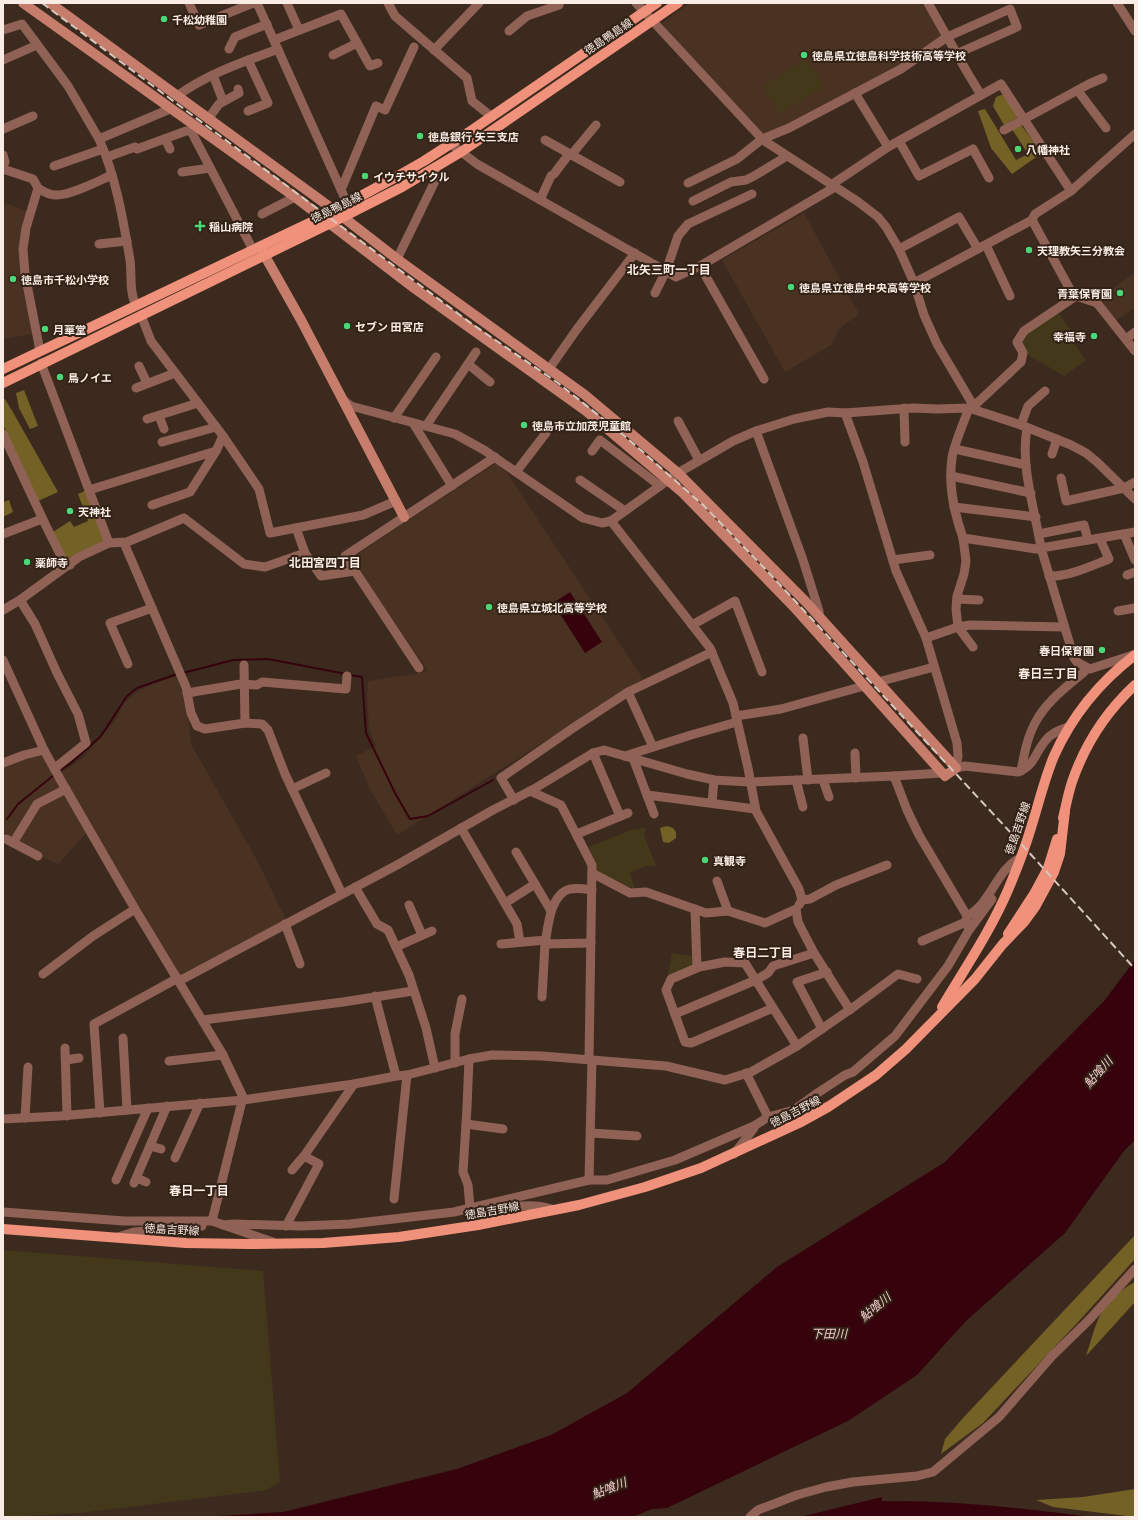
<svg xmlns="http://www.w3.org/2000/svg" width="1138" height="1520" font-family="'Golos Text','Noto Sans JP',sans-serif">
	<rect width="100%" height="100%" fill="#3c2a1f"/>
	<g fill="#4a3222">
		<path d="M 690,3 L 924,3 L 943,38 L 894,71 L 762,138 L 662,23 Z"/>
		<path d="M 3,202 L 27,211 L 26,290 L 32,334 L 3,339 Z"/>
		<path d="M 804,213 L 859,314 L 840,328 L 831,345 L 785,372 L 722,260 Z"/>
		<path d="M 1135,272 L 1135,308 L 1115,321 L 1098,300 Z"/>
		<path d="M 496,463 L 507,473 L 643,679 L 397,835 L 370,789 L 356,756 L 376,746 L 369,729 L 367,695 L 368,681 L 414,674 L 428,671 L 350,559 Z"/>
		<path d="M 178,676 L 188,715 L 191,744 L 258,862 L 286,920 L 179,975 L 92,827 L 58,864 L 7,841 L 3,847 L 3,766 L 42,751 L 56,776 L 83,758 L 115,721 L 123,704 L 140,690 L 154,683 Z"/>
	</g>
	<g fill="#43391a">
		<path d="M 807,59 L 824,87 L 780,114 L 763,85 Z"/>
		<path d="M 1057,311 L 1077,339 L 1073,342 L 1086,360 L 1064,376 L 1025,353 L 1022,345 L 1022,338 Z"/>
		<path d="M 646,827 L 644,835 L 656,866 L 645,866 L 630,873 L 635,889 L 595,871 L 596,864 L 589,847 L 631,830 L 635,830 Z"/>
		<path d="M 672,953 L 692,956 L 692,966 L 681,972 L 668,975 Z"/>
		<path d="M 3,1250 L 263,1271 L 280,1482 L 266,1490 L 81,1513 L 3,1517 Z"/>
	</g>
	<g fill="#736126">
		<path d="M 1004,94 L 1018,117 L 1004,125 L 993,106 L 996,97 Z"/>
		<path d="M 985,109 L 1016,160 L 1028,154 L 1012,129 L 1021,125 L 1042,153 L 1012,174 L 991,148 L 978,111 Z"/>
		<path d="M 24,390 L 38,426 L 30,429 L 19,408 L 16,393 Z"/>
		<path d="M 5,399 L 14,414 L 58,492 L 38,501 L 3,425 L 3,400 Z"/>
		<path d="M 87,490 L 106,543 L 67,560 L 53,532 L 70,521 L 74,527 L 88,521 L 78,494 Z"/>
		<path d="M 9,500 L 13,512 L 3,517 L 3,502 Z"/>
		<path d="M 667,826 L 673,828 L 676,832 L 676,838 L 669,843 L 663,842 L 660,828 Z"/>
		<path d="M 1135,1235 L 1135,1259 L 1079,1321 L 983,1423 L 941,1454 L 945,1439 L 963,1418 Z"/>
		<path d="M 1135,1282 L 1135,1302 L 1086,1356 C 1090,1344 1093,1331 1098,1320 C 1103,1306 1122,1288 1135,1282 Z"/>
		<path d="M 1135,1489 L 1135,1517 L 1053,1507 L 1036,1500 L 1083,1497 Z"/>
	</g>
	<g fill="#36030d">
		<path d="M 570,592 L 602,642 L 585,653 L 553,603 Z"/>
		<path d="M 1135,960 L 1135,1140 L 1124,1151 L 1065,1233 L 966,1321 L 917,1375 L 848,1421 L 667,1508 L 652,1509 L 632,1517 L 201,1517 L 283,1512 L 457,1469 L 551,1435 L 627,1393 L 777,1267 L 945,1162 L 1104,1001 Z"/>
		<path d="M 882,1497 L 882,1501 C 952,1500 1022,1508 1092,1517 L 800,1517 Z"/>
	</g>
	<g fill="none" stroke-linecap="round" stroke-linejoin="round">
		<g stroke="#36030d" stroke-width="2">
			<path d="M 183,673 L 233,660 L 268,659 L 346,674"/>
			<path d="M 350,675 L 362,677 L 366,733 L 395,793 L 410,819 L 428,816 L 493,780"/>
			<path d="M 59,771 L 71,763 L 101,736 L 127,696 L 137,688 L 177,674"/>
			<path d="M 7,819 L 18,804 L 54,775"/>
		</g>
		<g stroke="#906256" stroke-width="9">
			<path d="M 189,3 L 199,25 L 253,3"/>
			<path d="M 257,3 L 347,203"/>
			<path d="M 287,3 L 299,30"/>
			<path d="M 388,3 L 395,16 L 467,78 L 472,101 L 492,117"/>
			<path d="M 636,3 L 763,140 L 857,201 L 878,217 L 886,227 L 899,249 L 914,283 L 924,315 L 937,344 L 976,410"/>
			<path d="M 928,3 L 967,72 L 981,95"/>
			<path d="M 1117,3 L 1135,31"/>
			<path d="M 3,30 L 22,24 L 68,86 L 99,139"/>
			<path d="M 509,31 L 527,16 L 559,5 L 558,3"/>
			<path d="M 274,40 L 341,14 L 370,66 L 378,63"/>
			<path d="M 229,49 L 235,37 L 267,24"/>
			<path d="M 434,50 L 479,3"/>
			<path d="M 333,55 L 357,43"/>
			<path d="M 3,60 L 37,45"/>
			<path d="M 213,75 L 223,101"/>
			<path d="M 1078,91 L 1106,128"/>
			<path d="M 855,93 L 888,147"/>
			<path d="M 177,96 C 207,74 243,62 278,49"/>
			<path d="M 248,111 L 268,103 L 248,60"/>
			<path d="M 208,119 L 219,104 L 239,93 L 238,89"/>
			<path d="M 194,126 L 191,131 L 253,250"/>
			<path d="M 3,129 L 33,116"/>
			<path d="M 1004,130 L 1089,84 L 1103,78"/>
			<path d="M 165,139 L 170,149"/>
			<path d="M 545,140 L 620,182"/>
			<path d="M 899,141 L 919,176 L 973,149 L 989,178"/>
			<path d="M 451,144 L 477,164 L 676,277 L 700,266 L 835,187"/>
			<path d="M 572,154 L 596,125"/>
			<path d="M 3,155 L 5,162 L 3,165"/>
			<path d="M 107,157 L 135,147 L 137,149 L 186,131 L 191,131"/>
			<path d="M 54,166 L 103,149"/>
			<path d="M 3,169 L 33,179 L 38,188 L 26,228 L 23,249 L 25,274 L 40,351"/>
			<path d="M 182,172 L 210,168"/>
			<path d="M 688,183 L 737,159 L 762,139 L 789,128 L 901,69 L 947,37 L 1010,9 L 1017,27 L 956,54"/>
			<path d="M 831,185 L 888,147 L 1001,84 L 1071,191"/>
			<path d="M 38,188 C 43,191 48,195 55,195 C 70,196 98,181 112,175"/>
			<path d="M 341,190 L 376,106 L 385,110 L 414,47"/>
			<path d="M 540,200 L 551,176 L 554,174 L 569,154"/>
			<path d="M 693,201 L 731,182 L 746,180 L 754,176 L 787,156"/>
			<path d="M 262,214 L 295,197"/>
			<path d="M 1032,220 L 1072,293 L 1076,296 L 1097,303 L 1135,351"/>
			<path d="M 99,244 L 127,241"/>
			<path d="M 986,245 L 1010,296"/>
			<path d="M 899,249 L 959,217 L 978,249"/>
			<path d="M 397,259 L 437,177 L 434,169"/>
			<path d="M 700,266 L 764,379"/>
			<path d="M 914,283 L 1032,220 L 1035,214 L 1071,191 L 1135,134"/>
			<path d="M 655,293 L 666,271 L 678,236 L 688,224 L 752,194"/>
			<path d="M 136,305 C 129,292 132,275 130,260 C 123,219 116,177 99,139 L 170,109"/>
			<path d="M 141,315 L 151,341 L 223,436 L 259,489 L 270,533 L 363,515 L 396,501"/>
			<path d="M 1126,339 L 1135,332"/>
			<path d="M 41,363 L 109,543"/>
			<path d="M 468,364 L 490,382"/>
			<path d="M 139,366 L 147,383"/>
			<path d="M 549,369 L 577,329 L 635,253"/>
			<path d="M 136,388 L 175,373"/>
			<path d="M 342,399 L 351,406 L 455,434 L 484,450 L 583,518 L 602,523 L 611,521 L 678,473 L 733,441 L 756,431 L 794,419 L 828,412 L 845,413 L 913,408 L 937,409 L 969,408 L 1021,425 L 1071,445 L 1086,453 L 1097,462 L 1135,499"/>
			<path d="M 974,406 L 1021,362 L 1023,353 L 1017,342 L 1024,331 L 1076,296"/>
			<path d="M 904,408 L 905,442"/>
			<path d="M 845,413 L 863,462 L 896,571 L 926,638 L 957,743 L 958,756 L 956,768 L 965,766 L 1018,772 C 1035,766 1035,752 1046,740 C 1052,732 1061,730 1070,726"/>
			<path d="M 159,416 L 164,429"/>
			<path d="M 394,418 L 436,357"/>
			<path d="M 147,419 L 198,403"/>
			<path d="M 678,421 L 699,460"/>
			<path d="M 413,423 L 452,486"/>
			<path d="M 1021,425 L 1028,406 L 1045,391"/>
			<path d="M 426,426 L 476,352"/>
			<path d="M 1027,428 C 1020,466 1035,510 1041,548 L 1135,532"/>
			<path d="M 756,431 L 802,557 L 819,611 L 819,616"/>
			<path d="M 3,434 L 46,526 L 65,564 L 70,565"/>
			<path d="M 162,442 L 216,427"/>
			<path d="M 955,449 L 1026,465"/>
			<path d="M 592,451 L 600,440 L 660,486"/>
			<path d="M 1052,454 L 1057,439"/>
			<path d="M 516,472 L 546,433"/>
			<path d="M 951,476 L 1031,493"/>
			<path d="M 1061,478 L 1066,501 L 1124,488 L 1135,482"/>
			<path d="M 580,480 L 625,511"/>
			<path d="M 89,490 L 216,451 L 223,436"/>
			<path d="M 152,505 L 190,492 L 216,451"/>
			<path d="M 954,507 L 1036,517"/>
			<path d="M 611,521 L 710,648 L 733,703 L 748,768 L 756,811 L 799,889 L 802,900"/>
			<path d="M 3,534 L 42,519"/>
			<path d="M 1039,534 L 1084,525 L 1088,540"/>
			<path d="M 1124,534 L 1135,560"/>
			<path d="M 963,538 C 954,512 948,486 952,458 C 954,444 964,422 969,408"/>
			<path d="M 124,543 L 186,687 L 191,713 L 197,726 L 205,729 L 245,723 L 262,724 L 268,730 L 285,774 L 342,894"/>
			<path d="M 305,553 L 321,576 L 355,571"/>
			<path d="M 893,560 L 930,555"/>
			<path d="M 1127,575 L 1135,572"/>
			<path d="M 1049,576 C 1068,577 1091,566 1109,559 L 1100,539"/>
			<path d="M 957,599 L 979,600"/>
			<path d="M 20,600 L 35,624 L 57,673 L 78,714 L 86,743 L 55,768"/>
			<path d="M 3,610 L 20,600 L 79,557 L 109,543 L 127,542 L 184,518 L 244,564 L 265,567 L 305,553 L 296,528"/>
			<path d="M 1118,611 L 1135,608"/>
			<path d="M 692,625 L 735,601 L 762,672"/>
			<path d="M 926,638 L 958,627 L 956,609 L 957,596 L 964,574 L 966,561 L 963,538 L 1036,549 L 1041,548 L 1074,658 L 1077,662 L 1090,669 L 1133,655"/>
			<path d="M 973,647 L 958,627 L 970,625 L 1064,627"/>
			<path d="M 3,660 L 44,750 L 60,779 L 135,909 L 222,1053 L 243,1097 L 212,1221 L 273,1242"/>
			<path d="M 128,664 L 110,623 L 152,608"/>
			<path d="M 244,665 L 245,723"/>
			<path d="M 419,668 L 345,556 L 495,457"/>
			<path d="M 878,682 L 934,667"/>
			<path d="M 628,692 L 653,747"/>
			<path d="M 187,693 L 241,684 L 257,685 L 262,682 L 346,689 L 347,676"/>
			<path d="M 736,716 L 781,709 L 864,686"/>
			<path d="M 803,738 L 808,780"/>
			<path d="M 593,753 L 620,816"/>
			<path d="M 855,753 L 856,778"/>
			<path d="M 625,756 L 691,735 L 737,722"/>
			<path d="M 633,758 L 654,814"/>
			<path d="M 3,763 L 24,755 L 44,750"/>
			<path d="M 1021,771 C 1024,755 1027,738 1035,723 C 1046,702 1065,688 1084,672"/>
			<path d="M 894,776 L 942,773"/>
			<path d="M 796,780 L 803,807"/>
			<path d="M 823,780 L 829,797"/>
			<path d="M 292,789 L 326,773"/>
			<path d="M 530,791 L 561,805 L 592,865 L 589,1060"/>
			<path d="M 647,795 L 755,809"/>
			<path d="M 514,800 L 501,778 L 573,728 L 628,692 L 712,652"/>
			<path d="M 712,803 L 714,780"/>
			<path d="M 461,828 L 517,924 L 520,942"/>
			<path d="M 577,834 L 628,813"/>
			<path d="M 6,839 L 38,856"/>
			<path d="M 13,843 L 37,804 L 66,789"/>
			<path d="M 516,852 L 551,911"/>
			<path d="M 592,873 L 630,893 L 646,892 L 706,913 L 728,911 L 765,923 L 796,909 L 798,922 L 814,953"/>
			<path d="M 717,881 L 728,911"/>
			<path d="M 355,887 L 377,924 L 388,930 L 409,975 L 426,1028 L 435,1068"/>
			<path d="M 505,903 L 535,884"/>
			<path d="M 409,905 L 422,935"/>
			<path d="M 799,905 L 802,900 L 810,899 L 836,885 L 887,865"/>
			<path d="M 695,909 L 697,968"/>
			<path d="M 967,916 C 991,904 996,870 1020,858"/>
			<path d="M 285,924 L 300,964"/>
			<path d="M 969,930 L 992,899"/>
			<path d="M 922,941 L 966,922"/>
			<path d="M 591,943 L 545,944 C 548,927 550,894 570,889 C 576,888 585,889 592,890"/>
			<path d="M 501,944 L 546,940"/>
			<path d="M 396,947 L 432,931"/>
			<path d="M 43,974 L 93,936 L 135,909"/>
			<path d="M 179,981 L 397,865 L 493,810 L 534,789 L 593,753 L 604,750 L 687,774 L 714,780 L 750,782 L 894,776 L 907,810 L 919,835 L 967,916 L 966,920 L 969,930 L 948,966 L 895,1036 L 853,1072 L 845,1075 L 819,1092 L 794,1110 L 768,1117 L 754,1126 L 675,1160 L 607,1180 L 589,1180 L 454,1212 L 350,1224 L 301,1226 L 234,1224 L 223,1225"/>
			<path d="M 375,996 L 396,1076"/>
			<path d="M 542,997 L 545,944"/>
			<path d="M 773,1008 L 691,1043 L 685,1042 L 666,990 L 671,979 L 699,967 L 725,962 L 745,963 L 797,1046"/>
			<path d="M 675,1014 L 756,980 L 768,973 L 773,966 L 814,953 L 850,1010"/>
			<path d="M 203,1020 L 343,1002 L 413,991"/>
			<path d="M 822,1029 L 797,982 L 827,972"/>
			<path d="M 123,1038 L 127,1110"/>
			<path d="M 65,1048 L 67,1116"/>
			<path d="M 469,1059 L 492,1055 L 542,1056 L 666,1066 L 725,1080 L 751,1072 L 797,1046 L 855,1006 L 898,974 L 917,979"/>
			<path d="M 66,1060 L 79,1058"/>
			<path d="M 169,1061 L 223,1055"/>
			<path d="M 455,1063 L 455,1034 L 462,999"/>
			<path d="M 746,1073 L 768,1117"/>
			<path d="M 794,1110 L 827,1107"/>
			<path d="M 100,1113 L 94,1024 L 178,978"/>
			<path d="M 25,1118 L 28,1067"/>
			<path d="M 3,1119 L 60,1116 L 243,1100 L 354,1084 L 396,1076 L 407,1075 L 469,1059 L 467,1107 L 463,1172 L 468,1185 L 470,1208"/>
			<path d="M 466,1124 L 503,1129"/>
			<path d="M 591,1133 L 637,1136"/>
			<path d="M 150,1146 L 161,1149"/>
			<path d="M 734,1154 L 754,1128"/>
			<path d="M 175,1158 L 200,1103"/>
			<path d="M 292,1170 L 304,1156"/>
			<path d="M 137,1178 L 146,1182"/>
			<path d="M 116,1180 L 148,1108"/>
			<path d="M 589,1180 L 592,1060"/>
			<path d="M 134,1183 L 167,1106"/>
			<path d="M 394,1199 L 407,1075"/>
			<path d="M 488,1206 C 509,1210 533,1201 554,1210"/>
			<path d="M 3,1212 L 124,1221 L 212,1221"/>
			<path d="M 286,1226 L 319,1164 L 304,1156 L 354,1084"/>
			<path d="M 118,1237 L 134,1232 L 202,1226"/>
			<path d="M 750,1517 L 758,1510 L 797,1495 L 826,1487 L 853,1482 L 917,1476 L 933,1472 L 999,1417 L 1052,1356 L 1089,1320 L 1135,1269"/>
		</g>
		<g stroke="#c67d6b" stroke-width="10">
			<path d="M 23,3 L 295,197 L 414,288 L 586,411 L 683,493 L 794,607 L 945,776 L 956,768 L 806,602 L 678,473 L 585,395 L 397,259 L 334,210 L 50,3"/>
			<path d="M 261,249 L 301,320 L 404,517"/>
		</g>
		<g stroke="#f0917b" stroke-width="10">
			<path d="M 3,369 L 322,217 L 396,177 L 424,161 L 469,132 L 657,3"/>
			<path d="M 3,383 L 343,217 L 402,187 L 461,152 L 678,3"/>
			<path d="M 1063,818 C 1066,806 1068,794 1072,782 C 1085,744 1106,712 1135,685"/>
			<path d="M 1008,934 L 1034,894 L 1048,868 L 1057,839"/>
			<path d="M 942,1007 C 965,968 990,932 1008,890 C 1016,871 1024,851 1030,831 C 1038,806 1044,780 1054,756 C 1072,716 1101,681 1135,655"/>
			<path d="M 3,1229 L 186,1243 L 248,1244 L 323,1243 L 399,1237 L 478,1225 L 579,1205 L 645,1187 L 701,1168 L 799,1123 L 828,1107 L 876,1075 L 906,1049 L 975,979 L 1002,945 L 1024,922 L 1035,907 L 1054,872 L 1060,854 L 1065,811"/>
		</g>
		<path stroke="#d5c8bf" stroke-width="2" stroke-dasharray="8 4" stroke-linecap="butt" d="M 42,3 L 472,324 L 558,383 L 627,438 L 703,505 L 770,574 L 1024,847 L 1135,969"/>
	</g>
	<g fill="#49d778" stroke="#322115" stroke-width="1.5">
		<circle cx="164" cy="19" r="4"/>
		<circle cx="804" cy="55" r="4"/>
		<circle cx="420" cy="136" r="4"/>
		<circle cx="1018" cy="149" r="4"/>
		<circle cx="365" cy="176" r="4"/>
		<path d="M198 220h4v4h4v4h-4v4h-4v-4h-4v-4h4z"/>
		<circle cx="1029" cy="250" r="4"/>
		<circle cx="13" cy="279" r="4"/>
		<circle cx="791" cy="287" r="4"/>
		<circle cx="1120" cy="293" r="4"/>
		<circle cx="347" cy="326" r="4"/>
		<circle cx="45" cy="329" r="4"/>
		<circle cx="1094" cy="336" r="4"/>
		<circle cx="60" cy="377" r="4"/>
		<circle cx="524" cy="425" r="4"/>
		<circle cx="70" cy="511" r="4"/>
		<circle cx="27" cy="562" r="4"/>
		<circle cx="489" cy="607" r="4"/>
		<circle cx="1102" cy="650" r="4"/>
		<circle cx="705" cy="860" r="4"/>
	</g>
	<g text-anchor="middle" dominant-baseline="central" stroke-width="4" stroke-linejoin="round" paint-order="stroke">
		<g font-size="11" font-weight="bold" fill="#f8ece4" stroke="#322115" text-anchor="start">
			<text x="172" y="19">千松幼稚園</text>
			<text x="812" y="55">徳島県立徳島科学技術高等学校</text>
			<text x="428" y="136">徳島銀行 矢三支店</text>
			<text x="1026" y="149">八幡神社</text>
			<text x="373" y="176">イウチサイクル</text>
			<text x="209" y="226">稲山病院</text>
			<text x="1037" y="250">天理教矢三分教会</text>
			<text x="21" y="279">徳島市千松小学校</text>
			<text x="799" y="287">徳島県立徳島中央高等学校</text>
			<text x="1112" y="293" text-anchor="end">青葉保育園</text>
			<text x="355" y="326">セブン 田宮店</text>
			<text x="53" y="329">月華堂</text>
			<text x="1086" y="336" text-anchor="end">幸福寺</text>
			<text x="68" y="377">鳥ノイエ</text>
			<text x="532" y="425">徳島市立加茂児童館</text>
			<text x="78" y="511">天神社</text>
			<text x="35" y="562">薬師寺</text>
			<text x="497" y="607">徳島県立城北高等学校</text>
			<text x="1094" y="650" text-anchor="end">春日保育園</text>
			<text x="713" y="860">真観寺</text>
		</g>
		<g font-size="11" fill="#f8ece4" stroke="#322115">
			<text transform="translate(608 36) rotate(-34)">徳島鴨島線</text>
			<text transform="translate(336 207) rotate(-26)">徳島鴨島線</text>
			<text transform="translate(1017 828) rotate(-71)">徳島吉野線</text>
			<text transform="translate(795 1111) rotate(-27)">徳島吉野線</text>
			<text transform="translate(492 1210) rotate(-10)">徳島吉野線</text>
			<text transform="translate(172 1229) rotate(3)">徳島吉野線</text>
		</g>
		<g font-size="12" font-weight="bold" fill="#f8ece4" stroke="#322115">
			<text x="669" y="269">北矢三町一丁目</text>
			<text x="325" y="562">北田宮四丁目</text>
			<text x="1048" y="673">春日三丁目</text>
			<text x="763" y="952">春日二丁目</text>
			<text x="199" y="1190">春日一丁目</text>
		</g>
		<g font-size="12" font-style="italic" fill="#f5cecf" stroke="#322115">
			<text transform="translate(1098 1072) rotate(-48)">鮎喰川</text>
			<text transform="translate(875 1307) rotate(-40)">鮎喰川</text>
			<text x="829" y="1333">下田川</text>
			<text transform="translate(609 1488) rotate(-21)">鮎喰川</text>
		</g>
	</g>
	<rect width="1138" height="1520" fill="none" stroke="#f8ece4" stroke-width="8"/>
</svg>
